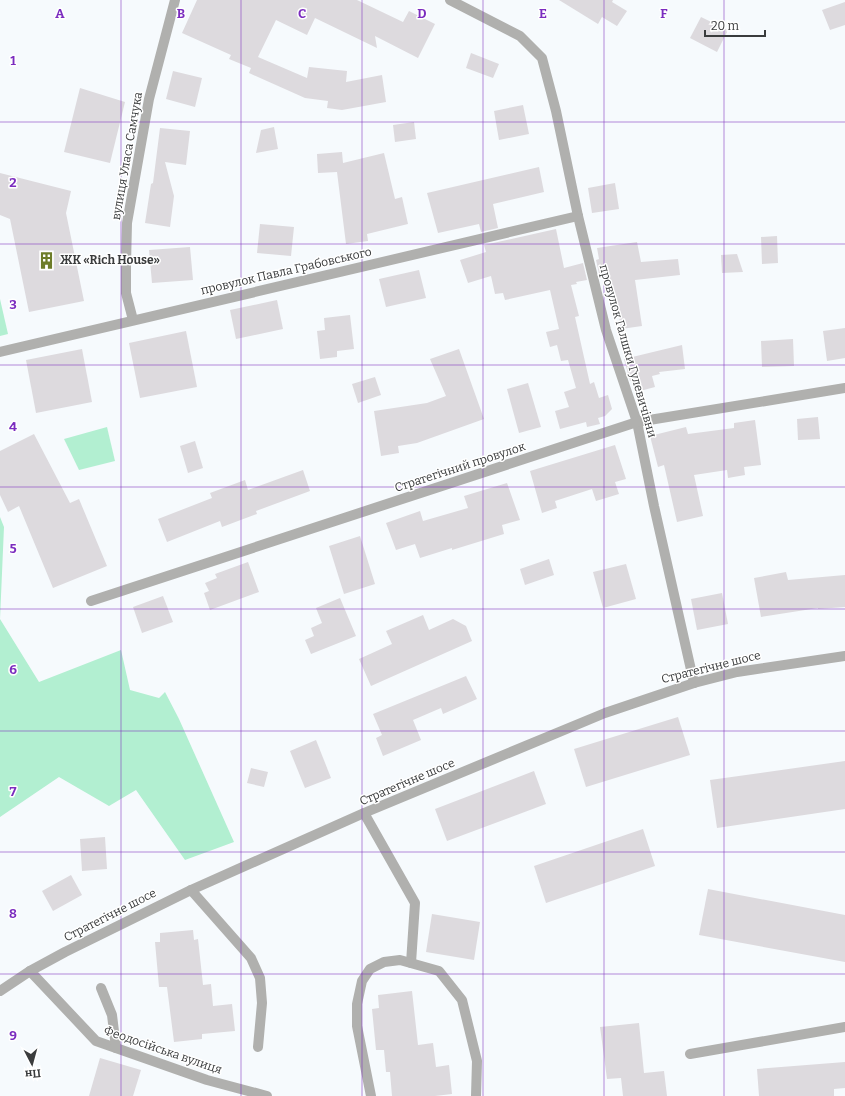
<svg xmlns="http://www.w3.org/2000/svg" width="845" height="1096" font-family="Bitter,serif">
	<rect width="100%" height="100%" fill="#f6fafd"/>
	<g fill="#b2efd1">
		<path d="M 0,299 L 8,334 L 0,336 Z"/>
		<path d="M 107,427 L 115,461 L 79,470 L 64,439 Z"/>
		<path d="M 0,517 L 4,527 L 0,619 L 39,682 L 121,650 L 130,690 L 159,698 L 165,692 L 179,719 L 234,842 L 185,860 L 136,790 L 109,806 L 59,777 L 0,817 Z"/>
	</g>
	<g fill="#dddade">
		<path d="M 197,0 L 357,0 L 403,22 L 409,11 L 435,24 L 418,58 L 375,36 L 377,48 L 315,18 L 307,35 L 276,20 L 258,57 L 307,78 L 309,67 L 347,71 L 346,82 L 382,75 L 386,102 L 342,110 L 327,108 L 328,101 L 305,98 L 249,73 L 251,68 L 229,59 L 231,55 L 182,33 Z"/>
		<path d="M 559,0 L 613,0 L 612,2 L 627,11 L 617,26 L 602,17 L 598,24 Z"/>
		<path d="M 845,2 L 845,25 L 830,30 L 822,10 Z"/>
		<path d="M 701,17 L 728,30 L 717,52 L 690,38 Z"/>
		<path d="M 471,53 L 499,64 L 493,78 L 466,68 Z"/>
		<path d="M 173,71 L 202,78 L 195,107 L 166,99 Z"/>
		<path d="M 80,88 L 125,102 L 110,163 L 64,152 Z"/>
		<path d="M 523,105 L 529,134 L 499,140 L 494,111 Z"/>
		<path d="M 414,122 L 416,139 L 395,142 L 393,125 Z"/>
		<path d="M 274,127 L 278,149 L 256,153 L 261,130 Z"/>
		<path d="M 160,128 L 190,131 L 186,165 L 165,162 L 174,196 L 170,227 L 145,223 L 151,184 L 153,183 Z"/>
		<path d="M 342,152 L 343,163 L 384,153 L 395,199 L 402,197 L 408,224 L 367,234 L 368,241 L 346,244 L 337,172 L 318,173 L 317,154 Z"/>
		<path d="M 539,167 L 544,192 L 493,204 L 498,228 L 481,232 L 479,224 L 438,233 L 427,193 Z"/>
		<path d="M 0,173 L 71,191 L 66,213 L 84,301 L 29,312 L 10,219 L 0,215 Z"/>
		<path d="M 615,183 L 619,209 L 592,213 L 588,188 Z"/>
		<path d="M 260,224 L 294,227 L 291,256 L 257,253 Z"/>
		<path d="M 556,229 L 564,268 L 583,263 L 587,280 L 576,282 L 577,284 L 571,285 L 579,316 L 575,317 L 590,384 L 594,382 L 599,398 L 608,395 L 612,409 L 605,416 L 598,418 L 600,424 L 587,427 L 586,422 L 560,429 L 555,411 L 569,407 L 564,392 L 576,388 L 568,360 L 561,361 L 557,345 L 550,347 L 546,332 L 559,329 L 550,290 L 505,300 L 503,293 L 495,294 L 491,276 L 468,283 L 460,260 L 486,252 L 484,245 Z"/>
		<path d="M 777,236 L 778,263 L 762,264 L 761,237 Z"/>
		<path d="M 637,242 L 641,262 L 678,259 L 680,275 L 635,280 L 642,326 L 621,329 L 618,311 L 613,312 L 608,277 L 600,278 L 596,260 L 599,259 L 597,248 Z"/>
		<path d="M 190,247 L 193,280 L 152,283 L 149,250 Z"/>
		<path d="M 737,254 L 743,272 L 722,273 L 721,255 Z"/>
		<path d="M 419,270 L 426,298 L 386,307 L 379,279 Z"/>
		<path d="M 277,300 L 283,329 L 236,339 L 230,310 Z"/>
		<path d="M 350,315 L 354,349 L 337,351 L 337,357 L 320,359 L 317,331 L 325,330 L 324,318 Z"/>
		<path d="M 845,328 L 845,358 L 827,361 L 823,331 Z"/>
		<path d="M 186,331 L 197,387 L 140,398 L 129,343 Z"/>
		<path d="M 793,339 L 794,366 L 762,367 L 761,341 Z"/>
		<path d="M 682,345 L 685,369 L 659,372 L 660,374 L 652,376 L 655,387 L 640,391 L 637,379 L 630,381 L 624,359 Z"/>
		<path d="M 82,349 L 92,402 L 36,413 L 26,360 Z"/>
		<path d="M 459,349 L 484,419 L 417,443 L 398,446 L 399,453 L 381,456 L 374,411 L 427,403 L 446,396 L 430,359 Z"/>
		<path d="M 375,377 L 381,395 L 358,403 L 352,384 Z"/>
		<path d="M 528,383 L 541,427 L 519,433 L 507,389 Z"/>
		<path d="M 818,417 L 820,439 L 798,440 L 797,419 Z"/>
		<path d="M 755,420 L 761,465 L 744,467 L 745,475 L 728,478 L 727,470 L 694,475 L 703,516 L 677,522 L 664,465 L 658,467 L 650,436 L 686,427 L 688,434 L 734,428 L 734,423 Z"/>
		<path d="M 34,434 L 70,503 L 79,499 L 107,566 L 53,588 L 19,506 L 8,512 L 0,495 L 0,451 Z"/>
		<path d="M 195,441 L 203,468 L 188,473 L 180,446 Z"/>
		<path d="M 615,445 L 626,479 L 615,482 L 619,494 L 596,501 L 592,489 L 555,501 L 557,508 L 542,513 L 530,471 Z"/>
		<path d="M 303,470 L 310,491 L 256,511 L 257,514 L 222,527 L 220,521 L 167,542 L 158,519 L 212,498 L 210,493 L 245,480 L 248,490 Z"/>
		<path d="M 507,483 L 520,520 L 502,525 L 504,534 L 452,550 L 452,548 L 420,558 L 415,544 L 396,550 L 386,523 L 420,511 L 423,521 L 468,508 L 464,496 Z"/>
		<path d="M 360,536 L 375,584 L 344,594 L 329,546 Z"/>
		<path d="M 549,559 L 554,575 L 525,585 L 520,569 Z"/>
		<path d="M 248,562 L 259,592 L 210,610 L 204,593 L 209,591 L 205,583 L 217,578 L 215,574 Z"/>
		<path d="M 626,564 L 636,599 L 603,608 L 593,572 Z"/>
		<path d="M 786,572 L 788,580 L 845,575 L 845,607 L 818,609 L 818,608 L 761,617 L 754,578 Z"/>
		<path d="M 722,593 L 728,624 L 697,630 L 691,599 Z"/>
		<path d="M 163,596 L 173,622 L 142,633 L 133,607 Z"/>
		<path d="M 340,598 L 356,636 L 311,654 L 305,640 L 314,636 L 311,628 L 322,623 L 316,608 Z"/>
		<path d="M 423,615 L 429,630 L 453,619 L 466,626 L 472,641 L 371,686 L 359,659 L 392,644 L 386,631 Z"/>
		<path d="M 466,676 L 477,699 L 443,714 L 441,708 L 413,720 L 421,740 L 383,756 L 376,738 L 382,735 L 373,714 Z"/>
		<path d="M 678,717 L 690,755 L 586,787 L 574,749 Z"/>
		<path d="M 316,740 L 331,778 L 305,788 L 290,751 Z"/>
		<path d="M 845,761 L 845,809 L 717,828 L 710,780 Z"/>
		<path d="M 251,768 L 268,772 L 264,787 L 247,783 Z"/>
		<path d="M 534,771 L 546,804 L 447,841 L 435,809 Z"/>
		<path d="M 643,829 L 655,866 L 546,903 L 534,866 Z"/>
		<path d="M 105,837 L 107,869 L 82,871 L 80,839 Z"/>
		<path d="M 71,875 L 82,895 L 53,911 L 42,891 Z"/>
		<path d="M 708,889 L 845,915 L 845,962 L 699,935 Z"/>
		<path d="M 432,914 L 480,922 L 474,960 L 426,952 Z"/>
		<path d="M 193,930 L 194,940 L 198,939 L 203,985 L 211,984 L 213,1006 L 232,1004 L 235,1031 L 202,1034 L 202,1039 L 174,1042 L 167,987 L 159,987 L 155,942 L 160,942 L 160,933 Z"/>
		<path d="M 412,991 L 418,1045 L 433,1043 L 436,1067 L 449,1065 L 452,1094 L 435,1096 L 392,1096 L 390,1072 L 386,1072 L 384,1050 L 376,1050 L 372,1009 L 379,1008 L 378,995 Z"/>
		<path d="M 639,1023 L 644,1073 L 664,1071 L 667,1096 L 623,1096 L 621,1078 L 607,1079 L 600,1027 Z"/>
		<path d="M 100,1058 L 141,1070 L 133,1096 L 89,1096 Z"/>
		<path d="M 845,1062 L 845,1088 L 834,1089 L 834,1096 L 759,1096 L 757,1069 Z"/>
	</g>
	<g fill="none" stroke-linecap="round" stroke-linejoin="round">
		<g stroke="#b0b0ae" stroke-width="10">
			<path d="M 450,0 L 520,36 L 542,58 L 556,111 L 578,216 L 606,330 L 637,422 L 654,506 L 694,683"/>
			<path d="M 133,320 L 126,293 L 126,265 L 127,223 L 149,99 L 175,0"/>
			<path d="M 0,352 L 578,216"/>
			<path d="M 91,601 L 637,422 L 845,388"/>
			<path d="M 364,813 L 415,903 L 411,963"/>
			<path d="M 191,890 L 251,958 L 260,978 L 262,1003 L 258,1047"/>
			<path d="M 30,971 L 96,1041 L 207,1080 L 267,1096"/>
			<path d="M 101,988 L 112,1015 L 116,1048"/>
			<path d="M 0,991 L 30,971 L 65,952 L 191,890 L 364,813 L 605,713 L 694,683 L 737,672 L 845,656"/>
			<path d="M 690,1054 L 845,1027"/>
			<path d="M 371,1096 L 357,1026 L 357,1004 L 362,981 L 370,969 L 384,962 L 400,960 L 439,971 L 462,1000 L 477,1061 L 476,1096"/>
		</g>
	</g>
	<path fill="none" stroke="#7b2cbf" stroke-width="1" stroke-opacity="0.55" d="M 121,0 L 121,1096M 241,0 L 241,1096M 362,0 L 362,1096M 483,0 L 483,1096M 604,0 L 604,1096M 724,0 L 724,1096M 0,122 L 845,122M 0,244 L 845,244M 0,365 L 845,365M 0,487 L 845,487M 0,609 L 845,609M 0,731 L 845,731M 0,852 L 845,852M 0,974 L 845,974"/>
	<defs>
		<symbol id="building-bare" viewBox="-9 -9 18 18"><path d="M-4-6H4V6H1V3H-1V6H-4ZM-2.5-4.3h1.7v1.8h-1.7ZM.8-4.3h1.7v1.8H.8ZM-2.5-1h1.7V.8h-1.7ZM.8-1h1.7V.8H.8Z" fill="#6d7c29" stroke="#fff" stroke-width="2.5" paint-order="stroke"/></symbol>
	</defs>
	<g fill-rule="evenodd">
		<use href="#building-bare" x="34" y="248" width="25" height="25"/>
	</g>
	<g text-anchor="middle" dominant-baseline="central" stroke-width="3" stroke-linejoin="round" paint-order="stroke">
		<g font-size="12" fill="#3a3c3d" stroke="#fff">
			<text transform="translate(127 156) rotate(-80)">вулиця Уласа Самчука</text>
			<text transform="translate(286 271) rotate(-13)">провулок Павла Грабовського</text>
			<text transform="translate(628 351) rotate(74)">провулок Галшки Гулевичівни</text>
			<text transform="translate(460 467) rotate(-18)">Стратегічний провулок</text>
			<text transform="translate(711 667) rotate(-14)">Стратегічне шосе</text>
			<text transform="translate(407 782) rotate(-23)">Стратегічне шосе</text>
			<text transform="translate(110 915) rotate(-27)">Стратегічне шосе</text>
			<text transform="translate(163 1050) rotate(19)">Феодосійська вулиця</text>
		</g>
		<g font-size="12" font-weight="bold" fill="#3a3c3d" stroke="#fff" text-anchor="start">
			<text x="60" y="260">ЖК «Rich House»</text>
		</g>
	</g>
	<g font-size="13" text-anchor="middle" font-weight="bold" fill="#7b2cbf" stroke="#fff" stroke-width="3" stroke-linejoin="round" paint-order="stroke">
		<text x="60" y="18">A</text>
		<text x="181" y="18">B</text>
		<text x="302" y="18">C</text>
		<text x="422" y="18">D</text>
		<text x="543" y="18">E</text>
		<text x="664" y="18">F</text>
		<text x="13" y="65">1</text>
		<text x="13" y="187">2</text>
		<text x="13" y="309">3</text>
		<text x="13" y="431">4</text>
		<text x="13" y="553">5</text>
		<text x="13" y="674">6</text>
		<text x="13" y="796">7</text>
		<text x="13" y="918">8</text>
		<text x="13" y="1040">9</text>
	</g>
	<g transform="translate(32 1064) rotate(174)" stroke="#ffffff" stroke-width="3" paint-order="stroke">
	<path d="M0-3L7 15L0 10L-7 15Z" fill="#3a3c3d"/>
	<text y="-6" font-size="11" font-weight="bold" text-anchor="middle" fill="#3a3c3d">Пн</text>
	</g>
	<path d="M705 30v6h60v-6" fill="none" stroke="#3a3c3d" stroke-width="2"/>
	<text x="711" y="30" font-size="12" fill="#3a3c3d" stroke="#ffffff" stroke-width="3" paint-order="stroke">20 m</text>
</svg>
